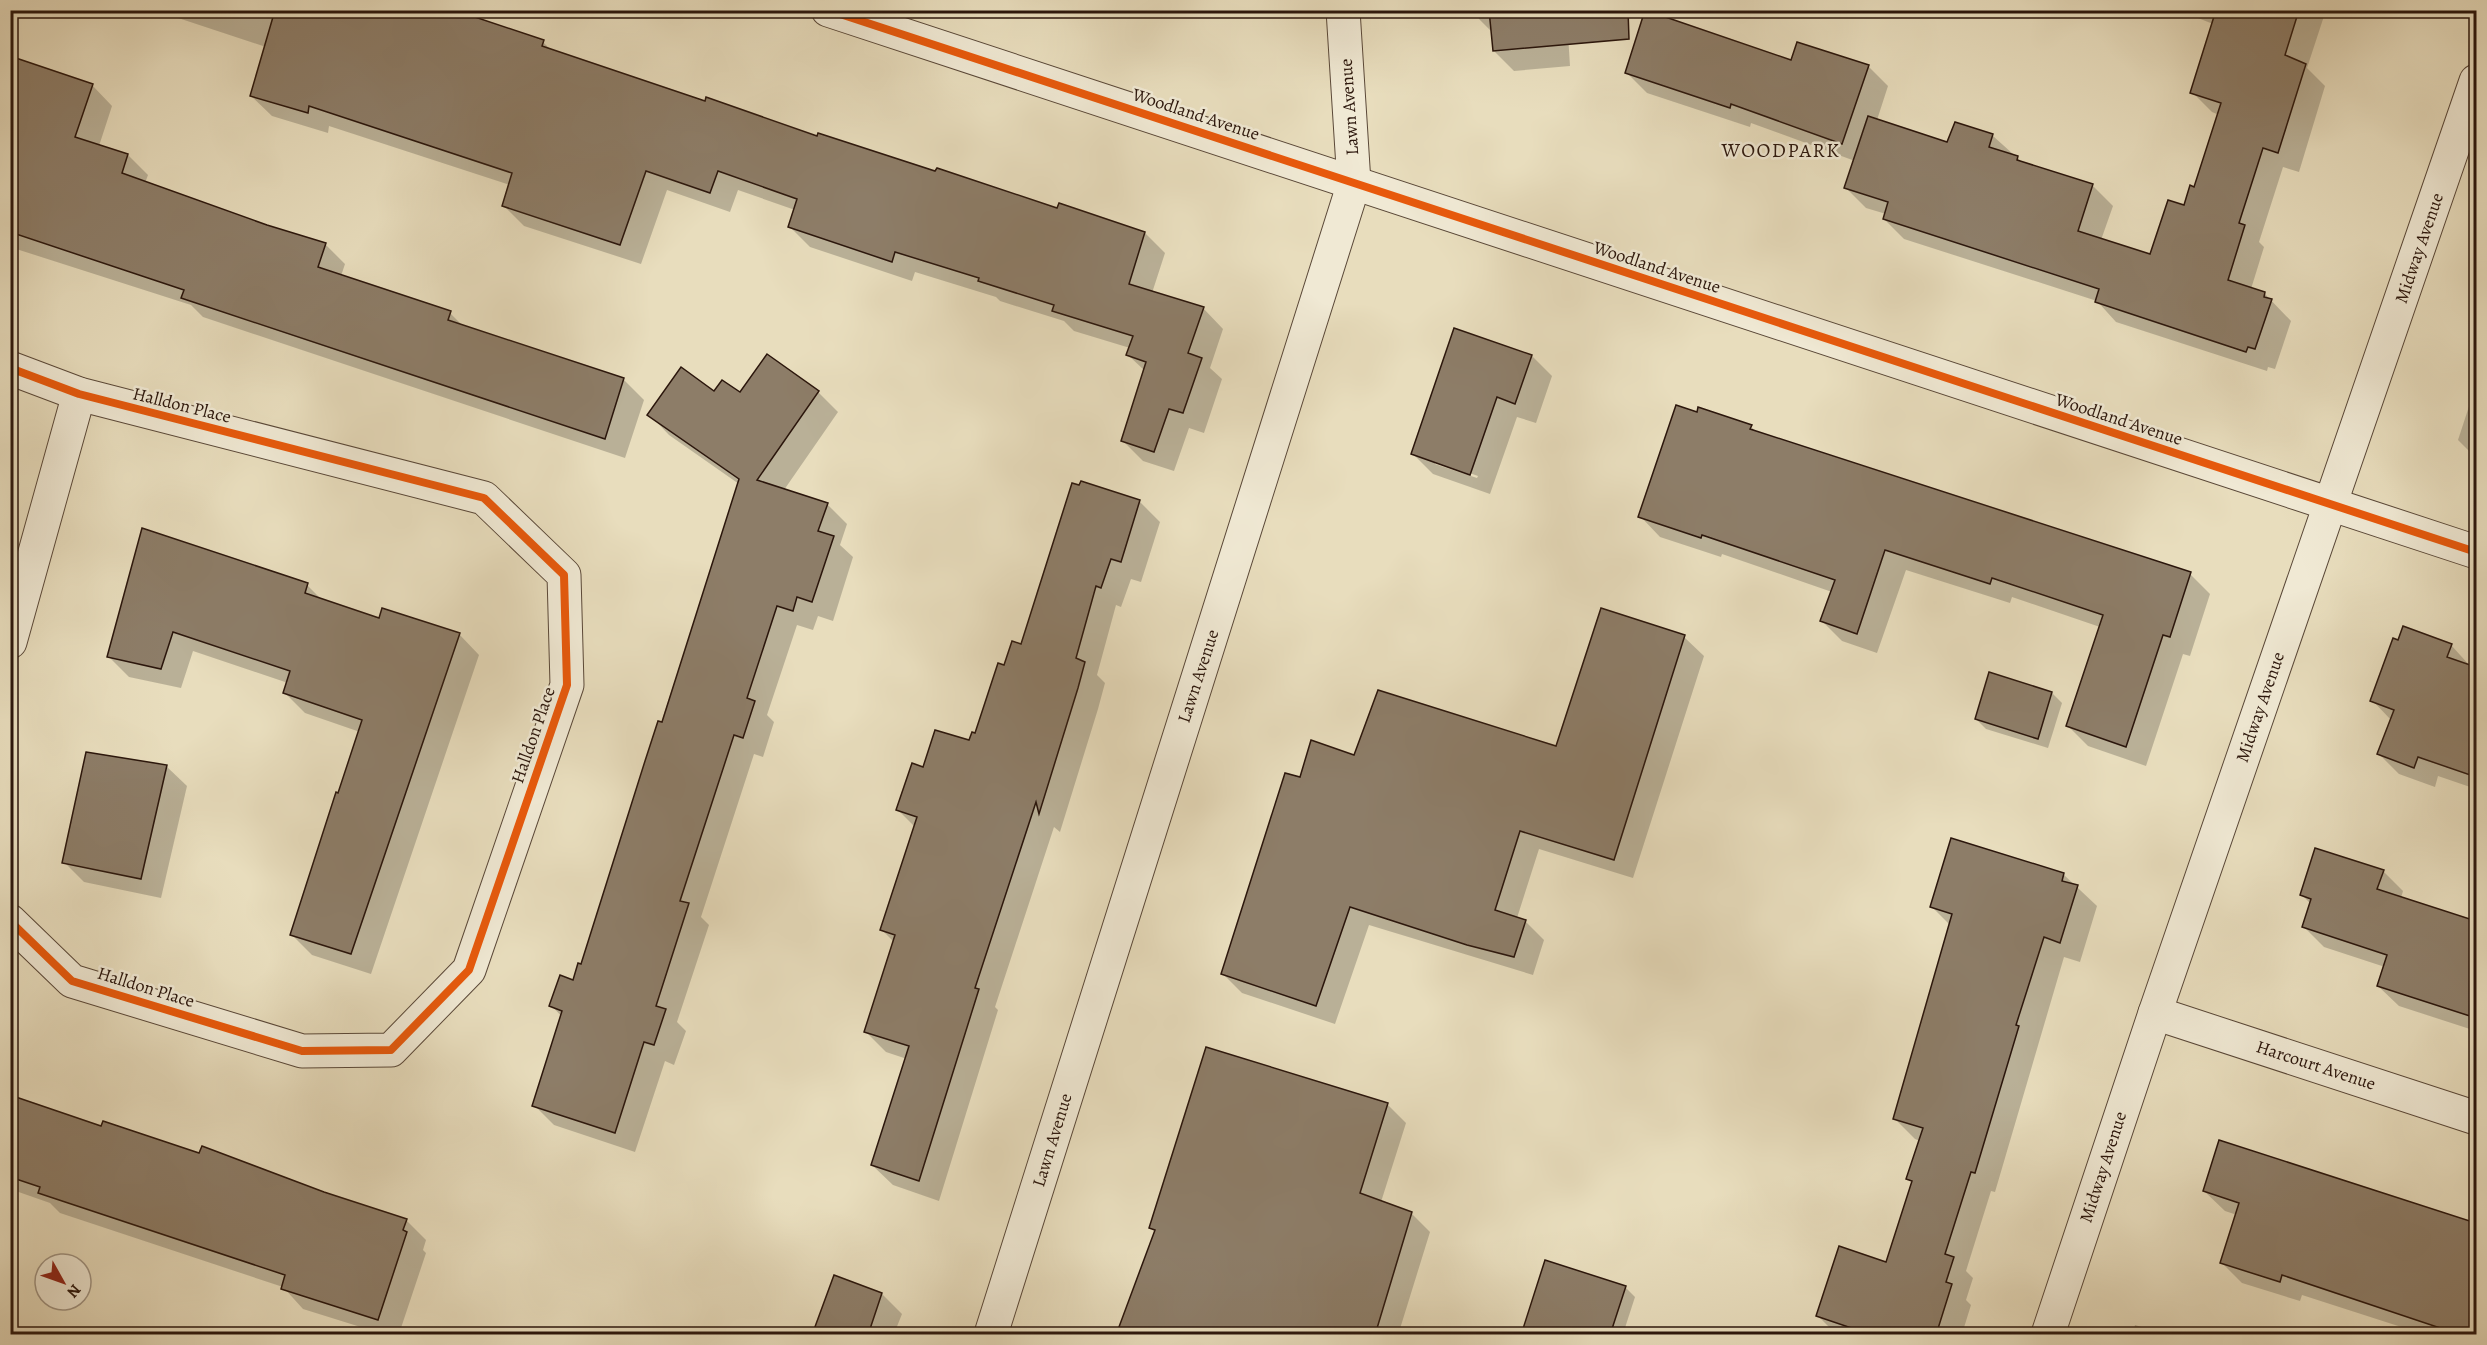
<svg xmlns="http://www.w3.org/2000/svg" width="2487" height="1345" font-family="Alegreya,serif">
	<rect width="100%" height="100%" fill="#e8ddbd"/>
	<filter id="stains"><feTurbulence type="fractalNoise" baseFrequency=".00333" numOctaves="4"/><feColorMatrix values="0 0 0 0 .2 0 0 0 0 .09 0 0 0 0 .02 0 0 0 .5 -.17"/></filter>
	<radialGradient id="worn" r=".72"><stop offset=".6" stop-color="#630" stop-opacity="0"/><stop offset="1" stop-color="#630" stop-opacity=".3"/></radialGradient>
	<g fill="#0003" fill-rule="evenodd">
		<path d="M 154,10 L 450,10 L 543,42 L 552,51 L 706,103 L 1058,210 L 1145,233 L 1165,253 L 1152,293 L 1203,308 L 1223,329 L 1210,368 L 1222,379 L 1204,433 L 1189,428 L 1174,471 L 1143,461 L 1123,441 L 1145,371 L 1128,355 L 1130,348 L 1074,331 L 1064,321 L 1000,301 L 996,297 L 915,272 L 912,281 L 810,247 L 790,227 L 795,210 L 738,190 L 730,212 L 667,190 L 641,264 L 524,226 L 504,206 L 510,185 L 329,126 L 328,133 L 272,116 L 251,96 L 266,47 Z"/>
		<path d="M 1478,10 L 1563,10 L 1567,18 L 1570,66 L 1514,71 L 1494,51 L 1492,32 L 1479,19 Z"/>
		<path d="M 2178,10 L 2326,10 L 2307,68 L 2325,86 L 2299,172 L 2283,167 L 2259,242 L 2264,247 L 2251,289 L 2264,293 L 2291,321 L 2275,369 L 2268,367 L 2267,371 L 2116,322 L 2097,301 L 1904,239 L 1884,219 L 1886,214 L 1866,208 L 1846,188 L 1855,161 L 1751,123 L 1750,127 L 1647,93 L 1627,73 L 1792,62 L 1868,66 L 1888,86 L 1877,120 L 1948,144 L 1955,124 L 1993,136 L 2023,163 L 2092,185 L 2113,206 L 2101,240 L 2151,256 L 2195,189 L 2219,115 L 2212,112 L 2192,92 L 2213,24 Z"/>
		<path d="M 10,58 L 92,85 L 112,106 L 99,146 L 128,155 L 148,175 L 145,183 L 267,227 L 325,244 L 345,264 L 341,276 L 450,313 L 465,328 L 623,379 L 644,400 L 625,458 L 203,317 L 191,305 L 10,247 Z"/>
		<path d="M 1532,356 L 1552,376 L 1536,423 L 1517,417 L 1490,494 L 1433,474 L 1413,454 ZM 1435,461 L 1478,476 L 1477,478 L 1435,464 Z"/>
		<path d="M 2476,385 L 2476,458 L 2458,440 Z"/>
		<path d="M 818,392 L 838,412 L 784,490 L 827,504 L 847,524 L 840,545 L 853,557 L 833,621 L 818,616 L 813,630 L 797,625 L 767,715 L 774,722 L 763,757 L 754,754 L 701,917 L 709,925 L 677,1022 L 686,1031 L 674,1065 L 665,1061 L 635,1152 L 554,1125 L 534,1105 L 562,1017 L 551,1005 L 574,981 L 582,965 L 739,484 L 669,435 L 649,414 L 714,393 Z"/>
		<path d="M 1751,427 L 1757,432 L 2190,574 L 2210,594 L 2190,656 L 2183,654 L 2146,766 L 2088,746 L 2068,726 L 2100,627 L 2012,597 L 2010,603 L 1906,570 L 1877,653 L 1842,641 L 1822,621 L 1832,592 L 1722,554 L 1721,557 L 1660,537 L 1640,516 Z"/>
		<path d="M 1081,483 L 1140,502 L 1160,522 L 1141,582 L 1131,579 L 1121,607 L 1116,605 L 1097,675 L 1105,683 L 1098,709 L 1060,832 L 1054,827 L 995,1007 L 998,1010 L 939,1201 L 893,1185 L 872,1165 L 907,1059 L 886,1052 L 866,1032 L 894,942 L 882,930 L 915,827 L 898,810 L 924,768 L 970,742 L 976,735 L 1005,667 L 1022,646 Z"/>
		<path d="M 143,530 L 307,585 L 323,601 L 380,620 L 459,634 L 479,655 L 371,974 L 312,955 L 291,934 L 360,732 L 305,713 L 285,693 L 288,683 L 193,651 L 181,688 L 129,677 L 109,657 Z"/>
		<path d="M 1602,610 L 1684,637 L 1704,656 L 1633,878 L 1539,849 L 1517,918 L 1525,921 L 1544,940 L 1533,975 L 1369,925 L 1335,1024 L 1242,993 L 1223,974 L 1301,779 L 1355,757 L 1557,748 Z"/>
		<path d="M 2399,642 L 2451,645 L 2471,667 L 2476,669 L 2476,789 L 2438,776 L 2435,787 L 2399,774 L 2379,754 L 2391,720 L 2372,700 Z"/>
		<path d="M 2052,693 L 2062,703 L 2048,748 L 1986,729 L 1976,719 Z"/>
		<path d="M 166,766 L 187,786 L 161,898 L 84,882 L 64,862 Z"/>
		<path d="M 2383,871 L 2403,891 L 2401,898 L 2476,922 L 2476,1031 L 2399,1006 L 2378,986 L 2385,967 L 2324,947 L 2304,927 L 2311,904 L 2302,895 Z"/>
		<path d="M 2063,874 L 2097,906 L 2080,962 L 2064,957 L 1995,1192 L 1991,1191 L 1966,1271 L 1973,1278 L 1966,1300 L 1971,1305 L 1962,1334 L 1836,1334 L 1818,1316 L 1887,1264 L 1913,1183 L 1908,1179 L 1920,1141 L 1915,1139 L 1895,1119 L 1950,925 L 1931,906 Z"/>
		<path d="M 10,1097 L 102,1128 L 200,1155 L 406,1220 L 426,1240 L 423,1250 L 426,1253 L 399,1334 L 383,1334 L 303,1309 L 283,1287 L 60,1213 L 50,1203 L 10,1189 Z"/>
		<path d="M 1387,1104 L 1406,1123 L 1381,1202 L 1411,1213 L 1430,1232 L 1399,1332 L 1405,1334 L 1126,1334 L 1155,1232 L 1151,1228 Z"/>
		<path d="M 2220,1142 L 2476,1225 L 2476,1334 L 2423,1334 L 2302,1295 L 2300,1301 L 2242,1283 L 2221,1262 L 2237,1215 L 2225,1211 L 2204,1191 Z"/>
		<path d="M 1625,1287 L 1635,1297 L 1623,1334 L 1523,1334 Z"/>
		<path d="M 882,1294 L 902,1314 L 894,1334 L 814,1334 Z"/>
		<path d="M 2135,1325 L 2164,1334 L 2132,1334 Z"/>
	</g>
	<g fill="#8d7d68" stroke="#2b160c" stroke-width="1.5">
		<path d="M 275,10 L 454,10 L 544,40 L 542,46 L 705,101 L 706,97 L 817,136 L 818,133 L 935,171 L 937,168 L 1057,208 L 1059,203 L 1145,232 L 1129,284 L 1204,307 L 1188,353 L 1202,358 L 1183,413 L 1169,409 L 1154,452 L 1121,441 L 1146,362 L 1126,355 L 1133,336 L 1052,311 L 1054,305 L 978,281 L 979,278 L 895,252 L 892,262 L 788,227 L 797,199 L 718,171 L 710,193 L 646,171 L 620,245 L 502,206 L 512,173 L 309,106 L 308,113 L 250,96 Z"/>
		<path d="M 1489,10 L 1628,10 L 1629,39 L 1493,51 Z"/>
		<path d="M 1645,10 L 1791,60 L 1797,42 L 1869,65 L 1842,144 L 1731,104 L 1730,108 L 1625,73 Z"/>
		<path d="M 2216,10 L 2299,10 L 2285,55 L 2306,64 L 2278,153 L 2263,148 L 2239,223 L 2245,225 L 2228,280 L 2265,292 L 2264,297 L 2272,299 L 2255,349 L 2248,347 L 2246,352 L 2095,302 L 2099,289 L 1883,219 L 1888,202 L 1844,188 L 1868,116 L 1947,142 L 1955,122 L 1993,134 L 1989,147 L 2018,156 L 2017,160 L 2093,184 L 2078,231 L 2150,254 L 2168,200 L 2184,205 L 2190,185 L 2194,187 L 2221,103 L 2190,93 Z"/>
		<path d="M 10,56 L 93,84 L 75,137 L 128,154 L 122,173 L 267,225 L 326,243 L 318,267 L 451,311 L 448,320 L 624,378 L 605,439 L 181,298 L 184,290 L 10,232 Z"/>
		<path d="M 1454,328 L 1532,355 L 1515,404 L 1497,397 L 1470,475 L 1411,454 Z"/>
		<path d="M 767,354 L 819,391 L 757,480 L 828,503 L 818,531 L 834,536 L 812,602 L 797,597 L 793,611 L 777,606 L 747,698 L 755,701 L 743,738 L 734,735 L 680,901 L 689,903 L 656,1006 L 666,1009 L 654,1045 L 644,1042 L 615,1133 L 532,1106 L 562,1011 L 549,1006 L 560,975 L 573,980 L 578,963 L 581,964 L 645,761 L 658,721 L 662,722 L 739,479 L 647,415 L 681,367 L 714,391 L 722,380 L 740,392 Z"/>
		<path d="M 1676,405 L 1697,412 L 1698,407 L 1752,425 L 1750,429 L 2191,572 L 2170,637 L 2163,635 L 2126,747 L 2066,726 L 2103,615 L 1992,578 L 1990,584 L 1885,550 L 1857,634 L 1820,621 L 1835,580 L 1702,535 L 1701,538 L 1638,517 Z"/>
		<path d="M 1081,481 L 1140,500 L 1121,562 L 1111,559 L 1101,588 L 1096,586 L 1076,658 L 1085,662 L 1078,688 L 1039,814 L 1036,802 L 975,988 L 979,989 L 919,1181 L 871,1165 L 909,1046 L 864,1032 L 895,935 L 880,930 L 917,817 L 896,810 L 912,763 L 923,767 L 935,730 L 969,740 L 972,732 L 975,733 L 998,663 L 1004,665 L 1012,641 L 1021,644 L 1072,483 L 1079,485 Z"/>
		<path d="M 142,528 L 308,583 L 305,593 L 379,618 L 382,608 L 460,633 L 351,954 L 290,935 L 336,792 L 338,793 L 362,720 L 283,693 L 290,671 L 173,632 L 161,669 L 107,657 Z"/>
		<path d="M 1601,608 L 1685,635 L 1614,860 L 1520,831 L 1495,910 L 1526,920 L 1514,957 L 1467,945 L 1350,907 L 1316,1006 L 1221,974 L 1285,773 L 1300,777 L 1311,740 L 1354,755 L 1378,690 L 1556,746 Z"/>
		<path d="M 2403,626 L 2452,644 L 2447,657 L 2476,667 L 2476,777 L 2418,757 L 2414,768 L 2377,754 L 2394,710 L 2370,701 L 2393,638 L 2398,640 Z"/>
		<path d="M 1989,672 L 2052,692 L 2038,739 L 1975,719 Z"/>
		<path d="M 86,752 L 167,765 L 141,879 L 62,863 Z"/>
		<path d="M 1951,838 L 2064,873 L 2062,881 L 2078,885 L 2060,943 L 2044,937 L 2016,1025 L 2019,1026 L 1975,1173 L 1971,1172 L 1945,1254 L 1954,1257 L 1946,1282 L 1952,1284 L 1936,1335 L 1872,1335 L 1816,1316 L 1839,1246 L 1886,1262 L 1912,1181 L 1906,1179 L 1923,1128 L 1893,1119 L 1952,914 L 1930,907 Z"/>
		<path d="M 2315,848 L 2384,870 L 2377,889 L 2476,921 L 2476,1018 L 2377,986 L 2387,955 L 2302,927 L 2311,899 L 2300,895 Z"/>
		<path d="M 1206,1047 L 1388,1103 L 1360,1193 L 1412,1212 L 1375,1335 L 1116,1335 L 1155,1230 L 1149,1228 Z"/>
		<path d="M 10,1095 L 101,1126 L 103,1121 L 199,1153 L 202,1146 L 324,1192 L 407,1219 L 403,1230 L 407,1232 L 378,1320 L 281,1289 L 285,1275 L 38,1193 L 40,1187 L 10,1177 Z"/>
		<path d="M 2219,1140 L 2476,1223 L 2476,1311 L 2469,1335 L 2461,1335 L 2282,1275 L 2280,1282 L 2220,1263 L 2239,1203 L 2203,1191 Z"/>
		<path d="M 1545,1260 L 1626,1286 L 1610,1335 L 1521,1335 Z"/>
		<path d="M 834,1275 L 882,1293 L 868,1335 L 812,1335 Z"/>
	</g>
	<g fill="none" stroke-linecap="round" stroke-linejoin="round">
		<defs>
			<g id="minor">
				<path d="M 828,10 L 2476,552"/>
				<path d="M 10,368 L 79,394 L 484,498 L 564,575 L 567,685 L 469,970 L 391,1050 L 302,1051 L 72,981 L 10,921"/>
				<path d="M 10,642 L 79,394"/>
				<path d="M 2155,1013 L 2476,1118"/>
				<path d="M 991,1334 L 1354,183 L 1343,10"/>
				<path d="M 2048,1334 L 2155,1013 L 2476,81"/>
			</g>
		</defs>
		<use href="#minor" stroke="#5a4838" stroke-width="35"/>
		<use href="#minor" stroke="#f0e9d4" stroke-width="33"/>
		<defs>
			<g id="cycleway">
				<path d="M 828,10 L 2476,552"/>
				<path d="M 10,368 L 79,394 L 484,498 L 564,575 L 567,685 L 469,970 L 391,1050 L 302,1051 L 72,981 L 10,921"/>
			</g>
		</defs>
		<use href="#cycleway" stroke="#f0e9d4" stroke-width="11"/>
		<use href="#cycleway" stroke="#e8590c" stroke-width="8"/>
	</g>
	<g text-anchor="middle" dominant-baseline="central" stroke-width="5" stroke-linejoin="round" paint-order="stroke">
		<g font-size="18" fill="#2b160c" stroke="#f0e9d4">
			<text transform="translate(1349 107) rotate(-94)">Lawn Avenue</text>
			<text transform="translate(1196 114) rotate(18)">Woodland Avenue</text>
			<text transform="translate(2419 248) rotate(-71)">Midway Avenue</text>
			<text transform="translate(1657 267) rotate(18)">Woodland Avenue</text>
			<text transform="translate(182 405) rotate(14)">Halldon Place</text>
			<text transform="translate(2119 419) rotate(18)">Woodland Avenue</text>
			<text transform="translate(1198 676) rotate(-72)">Lawn Avenue</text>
			<text transform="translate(2260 707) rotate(-71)">Midway Avenue</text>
			<text transform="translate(533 735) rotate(-71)">Halldon Place</text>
			<text transform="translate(146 987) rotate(17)">Halldon Place</text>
			<text transform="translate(2316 1065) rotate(18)">Harcourt Avenue</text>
			<text transform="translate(1052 1140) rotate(-73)">Lawn Avenue</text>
			<text transform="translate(2103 1167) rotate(-72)">Midway Avenue</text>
		</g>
		<g font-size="20" letter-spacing="1.5" fill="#2b160c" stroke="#f0e9d4">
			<text x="1781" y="150">WOODPARK</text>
		</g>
	</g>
	<rect width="2487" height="1345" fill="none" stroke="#e8ddbd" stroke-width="36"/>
	<rect x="12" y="12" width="2463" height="1321" fill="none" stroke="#2b160c" stroke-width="3"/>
	<rect x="18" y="18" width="2451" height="1309" fill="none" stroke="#2b160c" stroke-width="1.5"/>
	<g transform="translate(63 1282) rotate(130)"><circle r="28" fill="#f0e9d4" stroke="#a19584" stroke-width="1.5"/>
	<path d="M0-4.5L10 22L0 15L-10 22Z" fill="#8f2418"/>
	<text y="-9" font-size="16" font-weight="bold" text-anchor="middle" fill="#2b160c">N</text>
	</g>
	<rect width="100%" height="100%" filter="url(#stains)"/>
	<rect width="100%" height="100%" fill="url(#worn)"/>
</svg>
